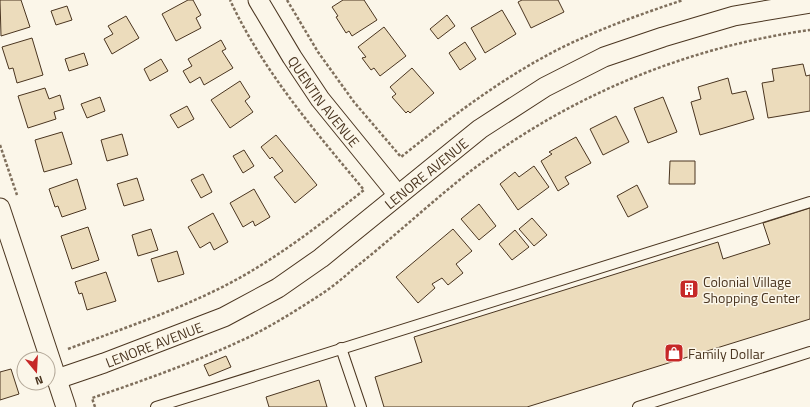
<svg xmlns="http://www.w3.org/2000/svg" width="810" height="407" font-family="'Titillium Web',sans-serif">
	<rect width="100%" height="100%" fill="#fbf6e9"/>
	<g fill="#ecdcbc" stroke="#4a3520">
		<path d="M 0,0 L 21,0 L 30,27 L 1,36 Z"/>
		<path d="M 188,0 L 193,0 L 201,15 L 196,18 L 201,28 L 176,41 L 162,14 Z"/>
		<path d="M 343,0 L 364,0 L 377,20 L 352,36 L 349,31 L 346,33 L 336,17 L 338,16 L 332,7 Z"/>
		<path d="M 522,0 L 558,0 L 564,12 L 531,28 L 518,2 Z"/>
		<path d="M 67,6 L 72,20 L 56,25 L 51,11 Z"/>
		<path d="M 502,10 L 516,34 L 485,53 L 471,28 Z"/>
		<path d="M 447,15 L 455,26 L 438,39 L 430,29 Z"/>
		<path d="M 126,16 L 139,38 L 112,54 L 104,39 L 113,34 L 108,26 Z"/>
		<path d="M 384,27 L 406,56 L 380,76 L 374,68 L 371,70 L 362,58 L 366,57 L 358,47 Z"/>
		<path d="M 32,38 L 43,75 L 17,83 L 13,68 L 9,69 L 2,47 Z"/>
		<path d="M 221,40 L 226,49 L 222,51 L 233,68 L 204,85 L 200,77 L 190,83 L 183,71 L 192,66 L 188,59 Z"/>
		<path d="M 465,42 L 476,59 L 460,70 L 449,53 Z"/>
		<path d="M 84,53 L 88,65 L 69,71 L 65,59 Z"/>
		<path d="M 161,59 L 168,71 L 150,81 L 144,69 Z"/>
		<path d="M 803,64 L 806,76 L 810,75 L 810,111 L 768,118 L 762,83 L 774,81 L 772,69 Z"/>
		<path d="M 412,68 L 434,93 L 410,113 L 408,111 L 406,113 L 392,97 L 396,94 L 390,87 Z"/>
		<path d="M 728,78 L 732,94 L 746,91 L 754,119 L 700,135 L 691,102 L 701,99 L 698,87 Z"/>
		<path d="M 240,81 L 250,97 L 245,101 L 253,112 L 230,128 L 211,100 Z"/>
		<path d="M 45,88 L 49,99 L 60,95 L 64,109 L 54,112 L 56,119 L 28,128 L 18,96 Z"/>
		<path d="M 100,97 L 105,111 L 87,118 L 81,104 Z"/>
		<path d="M 663,97 L 677,132 L 648,143 L 634,108 Z"/>
		<path d="M 187,106 L 194,119 L 178,128 L 170,115 Z"/>
		<path d="M 616,116 L 629,142 L 603,155 L 590,129 Z"/>
		<path d="M 62,132 L 72,164 L 44,172 L 35,140 Z"/>
		<path d="M 122,134 L 128,155 L 107,161 L 101,140 Z"/>
		<path d="M 276,135 L 317,185 L 295,203 L 274,177 L 283,171 L 272,157 L 270,159 L 261,147 Z"/>
		<path d="M 576,137 L 591,163 L 565,177 L 569,184 L 558,191 L 541,161 L 552,154 L 549,152 Z"/>
		<path d="M 244,150 L 254,166 L 243,173 L 233,156 Z"/>
		<path d="M 670,161 L 695,161 L 695,184 L 669,184 Z"/>
		<path d="M 534,166 L 549,187 L 518,210 L 500,184 L 515,172 L 519,177 Z"/>
		<path d="M 203,174 L 212,192 L 201,198 L 191,180 Z"/>
		<path d="M 137,178 L 144,200 L 124,206 L 117,184 Z"/>
		<path d="M 77,179 L 86,209 L 62,217 L 58,206 L 55,207 L 49,189 Z"/>
		<path d="M 637,185 L 648,207 L 628,217 L 617,196 Z"/>
		<path d="M 254,189 L 270,217 L 255,226 L 253,221 L 243,227 L 230,203 Z"/>
		<path d="M 479,204 L 496,226 L 479,240 L 461,219 Z"/>
		<path d="M 810,208 L 810,319 L 527,407 L 384,407 L 375,377 L 422,362 L 414,337 L 718,242 L 723,259 L 770,244 L 763,223 Z"/>
		<path d="M 213,213 L 228,242 L 214,250 L 210,242 L 200,248 L 188,227 Z"/>
		<path d="M 532,218 L 547,235 L 534,246 L 519,229 Z"/>
		<path d="M 88,227 L 99,260 L 72,269 L 61,236 Z"/>
		<path d="M 151,229 L 158,250 L 138,256 L 132,235 Z"/>
		<path d="M 453,229 L 472,251 L 456,264 L 463,273 L 448,285 L 442,278 L 432,284 L 435,288 L 418,303 L 396,277 Z"/>
		<path d="M 515,230 L 529,247 L 512,260 L 499,244 Z"/>
		<path d="M 177,251 L 184,274 L 158,282 L 151,259 Z"/>
		<path d="M 106,272 L 116,301 L 87,310 L 82,293 L 79,294 L 75,282 Z"/>
		<path d="M 226,356 L 231,367 L 209,376 L 204,365 Z"/>
		<path d="M 11,369 L 19,394 L 0,400 L 0,372 Z"/>
		<path d="M 319,380 L 327,407 L 269,407 L 266,397 Z"/>
	</g>
	<g fill="none" stroke-linecap="round" stroke-linejoin="round">
		<defs>
			<g id="lane">
				<path d="M 341,348 L 361,407"/>
				<path d="M 156,407 L 810,202"/>
				<path d="M 638,407 L 810,352"/>
			</g>
			<g id="street">
				<path id="s1" d="M 258,0 L 292,57 L 320,99 L 398,195"/>
				<path d="M 0,208 L 66,407"/>
				<path id="s2" d="M 57,379 L 104,363 L 224,317 L 278,288 L 321,258 L 480,129 L 545,87 L 604,57 L 663,37 L 734,16 L 810,3"/>
			</g>
		</defs>
		<use href="#lane" stroke="#4a3520" stroke-width="12"/>
		<use href="#street" stroke="#4a3520" stroke-width="21"/>
		<g stroke="#7f6f5c" stroke-width="2.5" stroke-dasharray="3 2" stroke-linecap="butt">
			<path d="M 287,0 L 318,52 L 354,102 L 401,157 C 451,117 502,78 559,49 C 599,29 641,14 683,0"/>
			<path d="M 0,145 L 17,195"/>
			<path d="M 68,349 C 116,331 164,315 210,293 C 266,267 316,228 364,190 C 314,130 263,71 230,0"/>
			<path d="M 95,407 L 92,398 C 145,380 198,361 249,337 C 273,325 297,310 320,295 C 331,288 342,279 352,270 C 393,238 431,202 472,170 C 571,95 687,47 810,30"/>
		</g>
		<use href="#lane" stroke="#fbf6e9" stroke-width="10"/>
		<use href="#street" stroke="#fbf6e9" stroke-width="19"/>
	</g>
	<defs>
		<symbol id="building-square" viewBox="-11 -11 22 22"><rect x="-9" y="-9" width="18" height="18" rx="4" fill="#c62828" stroke="#fbf6e9"/><path d="M-4-6H4V6H1V3H-1V6H-4ZM-2.5-4.3h1.7v1.8h-1.7ZM.8-4.3h1.7v1.8H.8ZM-2.5-1h1.7V.8h-1.7ZM.8-1h1.7V.8H.8Z" fill="#fff"/></symbol>
		<symbol id="shop-square" viewBox="-11 -11 22 22"><rect x="-9" y="-9" width="18" height="18" rx="4" fill="#c62828" stroke="#fbf6e9"/><path d="M-5-2.5h2.3a2.7 3.5 0 0 1 5.4 0H5L5.5 6h-11ZM-1.5-2.5h3a1.5 2.3 0 0 0-3 0Z" fill="#fff"/></symbol>
	</defs>
	<g fill-rule="evenodd">
		<use href="#building-square" x="678" y="278" width="22" height="22"/>
		<use href="#shop-square" x="663" y="342" width="22" height="22"/>
	</g>
	<g text-anchor="middle" dominant-baseline="central" stroke-width="3" stroke-linejoin="round" paint-order="stroke">
		<g font-size="14" fill="#4a3520" stroke="#fbf6e9">
			<text stroke="none"><textPath href="#s1" startOffset="121">QUENTIN AVENUE</textPath></text>
			<text stroke="none"><textPath href="#s2" startOffset="427">LENORE AVENUE</textPath></text>
			<text stroke="none"><textPath href="#s2" startOffset="103">LENORE AVENUE</textPath></text>
		</g>
		<g font-size="14" fill="#4a3520" stroke="#fbf6e9" text-anchor="start">
			<text x="703" y="281">Colonial Village<tspan x="703" dy="16">Shopping Center</tspan></text>
			<text x="688" y="353">Family Dollar</text>
		</g>
	</g>
	<g transform="translate(36 371) rotate(162)"><circle r="19" fill="#fbf6e9" stroke="#b4a999"/>
	<path d="M0-3L7 15L0 10L-7 15Z" fill="#c62828"/>
	<text y="-6" font-size="11" font-weight="bold" text-anchor="middle" fill="#4a3520">N</text>
	</g>
</svg>
